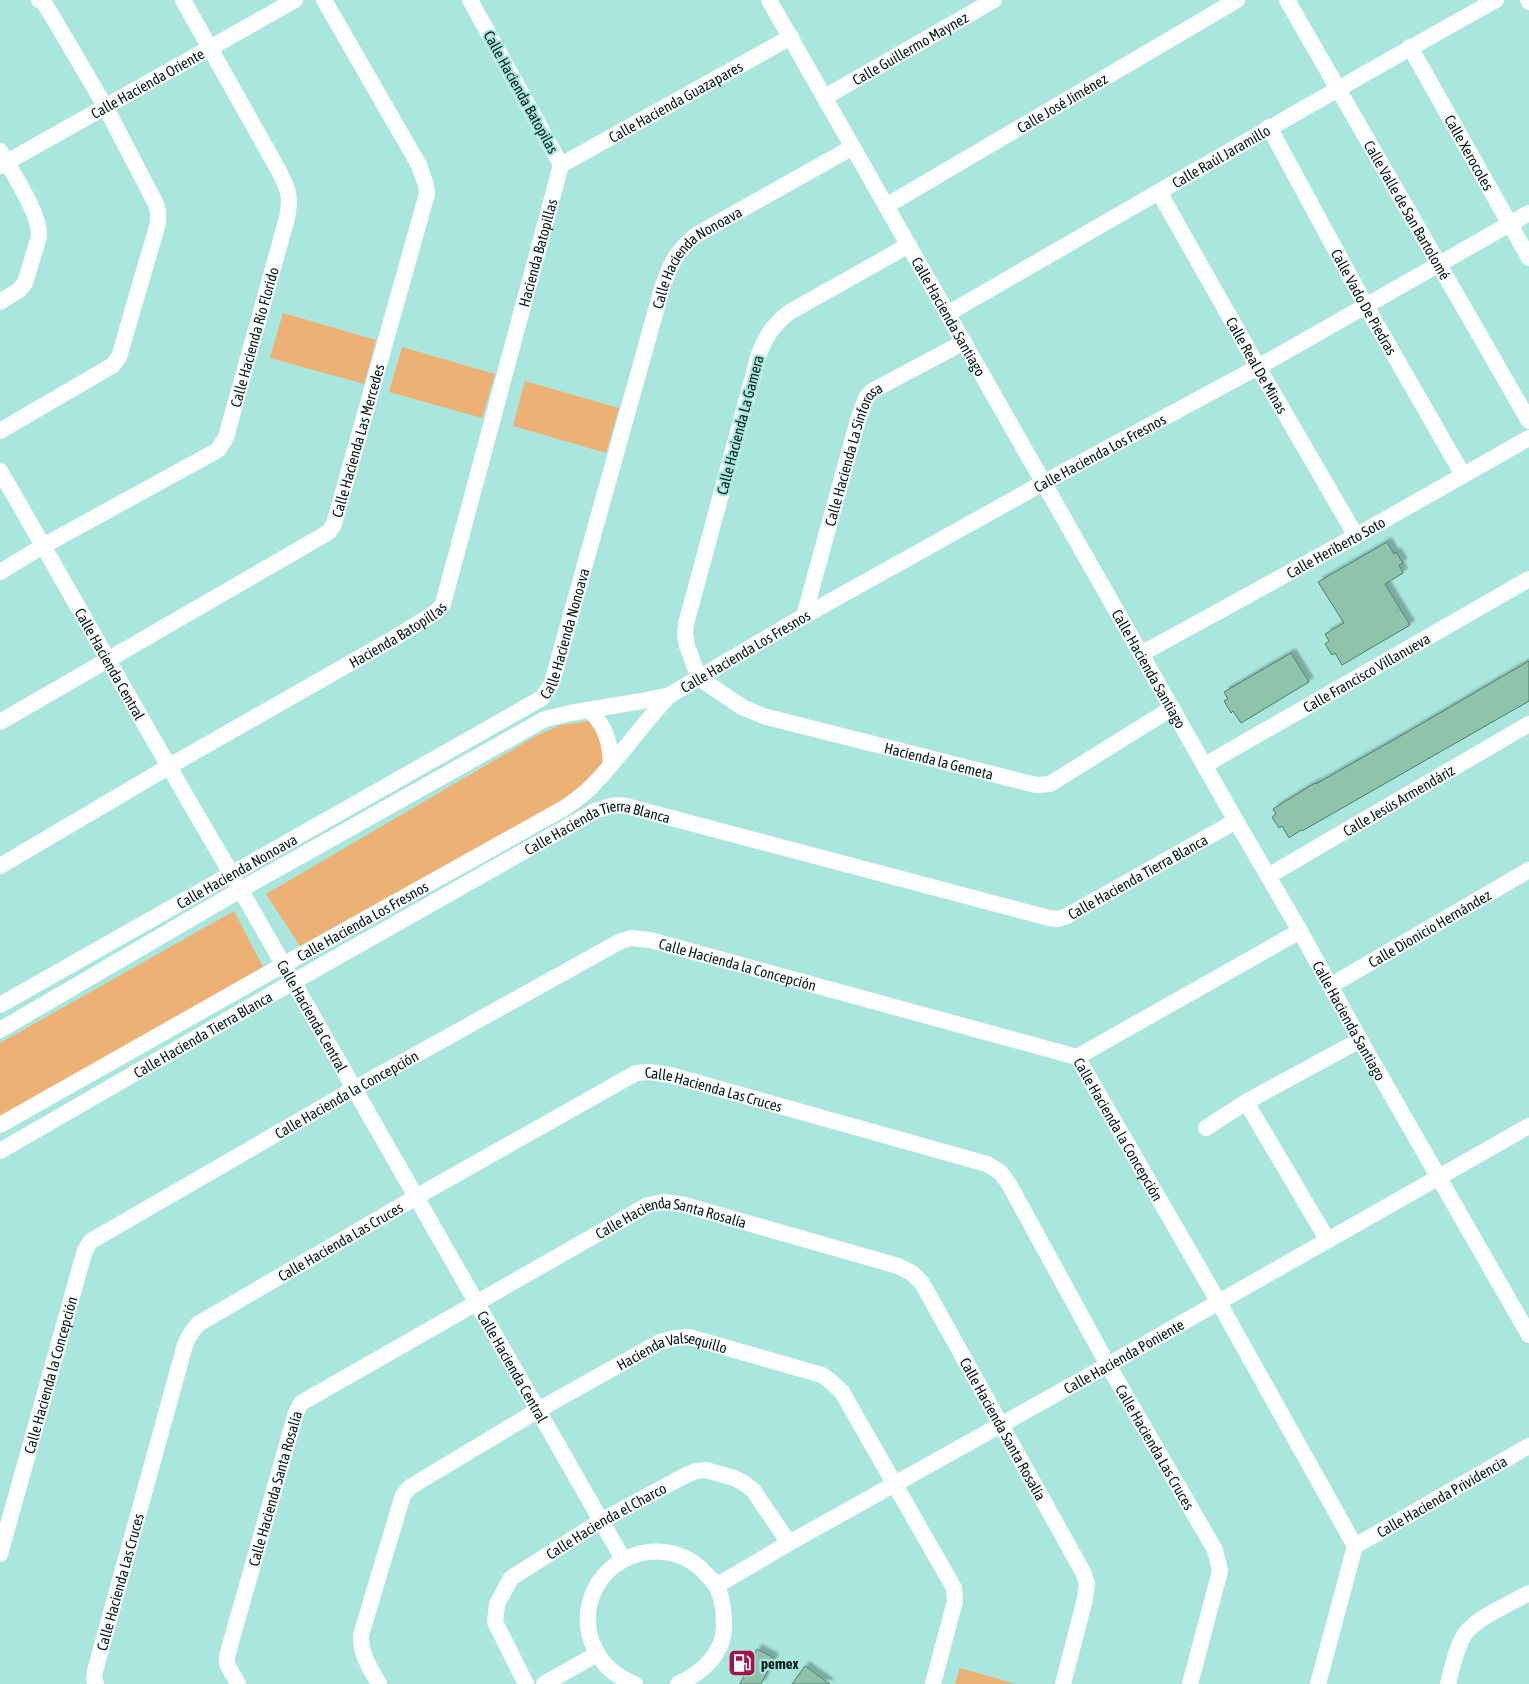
<svg xmlns="http://www.w3.org/2000/svg" width="1529" height="1684" font-family="'Asap Condensed',sans-serif">
	<defs>
		<filter id="shadow"><feDropShadow dx="4.5" dy="-4.5" stdDeviation="1" flood-color="#0004"/></filter>
	</defs>
	<rect width="100%" height="100%" fill="#a9e7de"/>
	<g fill="#edb175">
		<path d="M 283,313 L 376,340 L 364,384 L 270,358 Z"/>
		<path d="M 402,347 L 495,374 L 482,418 L 389,392 Z"/>
		<path d="M 525,381 L 619,408 L 606,453 L 513,426 Z"/>
		<path d="M 590,721 L 600,727 L 604,765 L 581,792 L 307,946 L 300,946 L 266,894 L 536,736 L 561,725 Z"/>
		<path d="M 234,911 L 263,967 L 0,1120 L 0,1043 Z"/>
		<path d="M 960,1668 L 1016,1684 L 955,1684 Z"/>
	</g>
	<g fill="#8fc3ac" stroke="#4f816b" filter="url(#shadow)">
		<path d="M 1387,542 L 1394,554 L 1396,552 L 1403,563 L 1399,565 L 1403,573 L 1385,584 L 1410,625 L 1342,665 L 1335,653 L 1332,655 L 1325,644 L 1329,641 L 1325,634 L 1344,623 L 1318,582 Z"/>
		<path d="M 1291,653 L 1309,682 L 1241,723 L 1233,711 L 1231,713 L 1224,701 L 1228,699 L 1224,692 Z"/>
		<path d="M 1529,661 L 1529,701 L 1302,831 L 1301,830 L 1289,838 L 1282,826 L 1279,828 L 1272,817 L 1276,814 L 1273,809 L 1315,783 L 1316,784 L 1404,734 Z"/>
		<path d="M 757,1649 L 774,1658 L 761,1684 L 740,1684 Z"/>
		<path d="M 805,1666 L 830,1684 L 792,1684 Z"/>
	</g>
	<g fill="none" stroke-linecap="round" stroke-linejoin="round">
		<g stroke="#fff" stroke-width="16">
			<path id="s1" d="M 769,0 L 1236,821 L 1300,931 L 1360,1040 L 1529,1335"/>
			<path id="s2" d="M 1287,0 L 1529,421"/>
			<path d="M 1528,0 L 1529,2"/>
			<path id="s3" d="M 1410,47 L 1529,258"/>
			<path id="s4" d="M 825,97 L 994,0"/>
			<path id="s5" d="M 1269,127 L 1366,306 L 1463,475"/>
			<path d="M 0,151 C 12,172 40,213 39,236 L 25,283 L 19,290 L 0,302"/>
			<path id="s6" d="M 561,165 L 791,37"/>
			<path id="s7" d="M 0,166 L 295,0"/>
			<path id="s8" d="M 1159,192 L 1258,367 L 1356,536"/>
			<path id="s9" d="M 886,206 L 1237,0"/>
			<path id="s10" d="M 909,245 L 788,313 C 772,327 767,334 759,354 L 686,624 L 685,636 L 687,646 L 699,678 L 742,707 L 763,716 L 1036,785 L 1050,784 L 1172,708"/>
			<path id="s11" d="M 947,314 C 1130,209 1312,102 1496,0"/>
			<path d="M 0,431 L 113,365 L 119,357 L 158,223 L 158,212 L 156,204 L 105,106 L 51,14 L 44,3 L 39,0"/>
			<path id="s12" d="M 0,471 C 78,605 152,740 231,873 L 623,1559"/>
			<path id="s13" d="M 0,572 L 43,546 L 218,450 L 226,437 L 287,218 C 291,196 289,191 279,171 L 183,0"/>
			<path id="s14" d="M 804,616 L 858,420 L 866,398 L 872,391 L 964,342"/>
			<path id="s15" d="M 1141,654 L 1356,536 L 1529,438"/>
			<path d="M 590,710 C 606,728 610,741 611,765"/>
			<path id="s16" d="M 0,722 L 329,532 L 334,524 L 427,194 L 426,185 L 419,165 L 324,0"/>
			<path id="s17" d="M 1205,765 L 1529,579"/>
			<path id="s18" d="M 0,866 L 168,767 L 396,637 L 436,612 L 443,604 L 561,165 L 470,0"/>
			<path id="s19" d="M 1268,876 L 1529,724"/>
			<path id="s20" d="M 1330,986 L 1529,870"/>
			<path id="s21" d="M 0,1005 L 542,698 L 551,685 L 555,672 L 663,285 C 672,261 676,252 696,235 L 853,147"/>
			<path id="s22" d="M 0,1030 L 240,890 L 545,719 L 570,713 L 642,701 L 670,695 L 804,616 L 1043,483 L 1258,367 L 1529,213"/>
			<path d="M 1077,1057 L 1300,931"/>
			<path d="M 1246,1102 L 1327,1239"/>
			<path id="s23" d="M 0,1125 L 283,965 L 566,807 C 574,801 583,795 590,788 C 619,759 642,724 670,695"/>
			<path d="M 1206,1128 L 1246,1102 L 1360,1040"/>
			<path id="s24" d="M 0,1151 L 293,982 L 597,810 C 608,807 615,804 626,806 L 1049,918 L 1058,919 L 1067,916 L 1236,821"/>
			<path id="s25" d="M 1355,1546 L 1529,1446"/>
			<path id="s26" d="M 0,1554 L 85,1250 L 91,1241 L 354,1089 L 619,942 L 631,938 L 650,940 L 1077,1057 L 1218,1301 L 1355,1546 L 1318,1684"/>
			<path id="s27" d="M 716,1586 L 789,1543 L 1108,1365 L 1529,1126"/>
			<path id="s28" d="M 96,1684 L 94,1679 L 95,1671 L 185,1345 C 188,1337 192,1331 198,1324 L 416,1197 L 636,1073 L 649,1072 L 670,1075 L 987,1164 L 1000,1172 L 1009,1184 L 1108,1365 L 1215,1550 L 1220,1571 L 1190,1684"/>
			<path id="s29" d="M 238,1684 L 227,1664 L 227,1656 L 296,1413 L 301,1403 L 648,1205 L 663,1202 L 681,1204 L 898,1266 L 912,1273 L 922,1283 L 1083,1572 L 1087,1583 L 1085,1599 L 1063,1684"/>
			<path id="s30" d="M 379,1684 C 370,1668 360,1654 361,1635 L 403,1495 L 410,1487 L 538,1410 L 660,1342 L 675,1338 L 689,1337 L 822,1375 L 829,1380 L 842,1392 L 954,1588 L 955,1601 L 933,1684"/>
			<path id="s31" d="M 526,1684 L 495,1622 L 497,1604 L 511,1578 L 601,1521 L 686,1475 L 696,1471 L 706,1470 L 734,1478 L 744,1483 L 753,1490 L 789,1543"/>
			<path d="M 544,1684 L 597,1654"/>
			<path d="M 635,1684 C 612,1675 600,1663 591,1640 C 587,1628 587,1614 590,1602 C 605,1549 672,1534 707,1575 C 711,1579 715,1583 717,1587 C 723,1599 724,1611 724,1624 C 725,1653 702,1673 678,1684"/>
			<path d="M 1448,1684 C 1452,1669 1455,1652 1462,1639 C 1471,1619 1510,1604 1529,1593"/>
		</g>
	</g>
	<defs>
		<symbol id="fuel-square" viewBox="-11 -11 22 22"><rect x="-9" y="-9" width="18" height="18" rx="4" fill="#a5104d" stroke="#a9e7de"/><path d="M-5.5-6h7V0h2V4h1.3V-2.5L3-4.5l.8-.8L6-3V5H2.5V1h-1V6h-7ZM-4.2-4.7v3.2H.2V-4.7Z" fill="#fff"/></symbol>
	</defs>
	<g fill-rule="evenodd">
		<use href="#fuel-square" x="726" y="1647" width="32" height="32"/>
	</g>
	<g text-anchor="middle" dominant-baseline="central" stroke-width="4.5" stroke-linejoin="round" paint-order="stroke">
		<g font-size="15" fill="#061f1d" stroke="#a9e7de">
			<text stroke="none"><textPath href="#s4" startOffset="98">Calle Guillermo Maynez</textPath></text>
			<text stroke="none"><textPath href="#s7" startOffset="169">Calle Hacienda Oriente</textPath></text>
			<text transform="translate(521 92) rotate(61)">Calle Hacienda Batopilas</text>
			<text stroke="none"><textPath href="#s6" startOffset="131">Calle Hacienda Guazapares</textPath></text>
			<text stroke="none"><textPath href="#s9" startOffset="204">Calle José Jiménez</textPath></text>
			<text stroke="none"><textPath href="#s3" startOffset="121">Calle Xerocoles</textPath></text>
			<text stroke="none"><textPath href="#s11" startOffset="316">Calle Raúl Jaramillo</textPath></text>
			<text stroke="none"><textPath href="#s2" startOffset="242">Calle Valle de San Bartolomé</textPath></text>
			<text stroke="none"><textPath href="#s18" startOffset="879">Hacienda Batopillas</textPath></text>
			<text stroke="none"><textPath href="#s21" startOffset="1098">Calle Hacienda Nonoava</textPath></text>
			<text stroke="none"><textPath href="#s5" startOffset="199">Calle Vado De Piedras</textPath></text>
			<text stroke="none"><textPath href="#s1" startOffset="364">Calle Hacienda Santiago</textPath></text>
			<text stroke="none"><textPath href="#s13" startOffset="369">Calle Hacienda Río Florido</textPath></text>
			<text stroke="none"><textPath href="#s8" startOffset="199">Calle Real De Minas</textPath></text>
			<text transform="translate(740 425) rotate(-75)">Calle Hacienda La Gamera</text>
			<text stroke="none"><textPath href="#s16" startOffset="476">Calle Hacienda Las Mercedes</textPath></text>
			<text stroke="none"><textPath href="#s22" startOffset="1248">Calle Hacienda Los Fresnos</textPath></text>
			<text stroke="none"><textPath href="#s14" startOffset="170">Calle Hacienda La Sinforosa</textPath></text>
			<text stroke="none"><textPath href="#s15" startOffset="222">Calle Heriberto Soto</textPath></text>
			<text stroke="none"><textPath href="#s21" startOffset="692">Calle Hacienda Nonoava</textPath></text>
			<text stroke="none"><textPath href="#s18" startOffset="460">Hacienda Batopillas</textPath></text>
			<text stroke="none"><textPath href="#s22" startOffset="842">Calle Hacienda Los Fresnos</textPath></text>
			<text stroke="none"><textPath href="#s12" startOffset="222">Calle Hacienda Central</textPath></text>
			<text stroke="none"><textPath href="#s1" startOffset="769">Calle Hacienda Santiago</textPath></text>
			<text stroke="none"><textPath href="#s17" startOffset="186">Calle Francisco Villanueva</textPath></text>
			<text stroke="none"><textPath href="#s10" startOffset="782">Hacienda la Gemeta</textPath></text>
			<text stroke="none"><textPath href="#s19" startOffset="151">Calle Jesús Armendáriz</textPath></text>
			<text stroke="none"><textPath href="#s24" startOffset="684">Calle Hacienda Tierra Blanca</textPath></text>
			<text stroke="none"><textPath href="#s21" startOffset="272">Calle Hacienda Nonoava</textPath></text>
			<text stroke="none"><textPath href="#s24" startOffset="1254">Calle Hacienda Tierra Blanca</textPath></text>
			<text stroke="none"><textPath href="#s23" startOffset="416">Calle Hacienda Los Fresnos</textPath></text>
			<text stroke="none"><textPath href="#s20" startOffset="115">Calle Dionicio Hernández</textPath></text>
			<text stroke="none"><textPath href="#s26" startOffset="1056">Calle Hacienda la Concepción</textPath></text>
			<text stroke="none"><textPath href="#s12" startOffset="628">Calle Hacienda Central</textPath></text>
			<text stroke="none"><textPath href="#s1" startOffset="1174">Calle Hacienda Santiago</textPath></text>
			<text stroke="none"><textPath href="#s24" startOffset="234">Calle Hacienda Tierra Blanca</textPath></text>
			<text stroke="none"><textPath href="#s28" startOffset="961">Calle Hacienda Las Cruces</textPath></text>
			<text stroke="none"><textPath href="#s26" startOffset="621">Calle Hacienda la Concepción</textPath></text>
			<text stroke="none"><textPath href="#s26" startOffset="1491">Calle Hacienda la Concepción</textPath></text>
			<text stroke="none"><textPath href="#s29" startOffset="715">Calle Hacienda Santa Rosalía</textPath></text>
			<text stroke="none"><textPath href="#s28" startOffset="541">Calle Hacienda Las Cruces</textPath></text>
			<text stroke="none"><textPath href="#s27" startOffset="468">Calle Hacienda Poniente</textPath></text>
			<text stroke="none"><textPath href="#s30" startOffset="509">Hacienda Valsequillo</textPath></text>
			<text stroke="none"><textPath href="#s12" startOffset="1032">Calle Hacienda Central</textPath></text>
			<text stroke="none"><textPath href="#s26" startOffset="186">Calle Hacienda la Concepción</textPath></text>
			<text stroke="none"><textPath href="#s29" startOffset="1150">Calle Hacienda Santa Rosalía</textPath></text>
			<text stroke="none"><textPath href="#s28" startOffset="1576">Calle Hacienda Las Cruces</textPath></text>
			<text stroke="none"><textPath href="#s29" startOffset="205">Calle Hacienda Santa Rosalía</textPath></text>
			<text stroke="none"><textPath href="#s25" startOffset="100">Calle Hacienda Prividencia</textPath></text>
			<text stroke="none"><textPath href="#s31" startOffset="228">Calle Hacienda el Charco</textPath></text>
			<text stroke="none"><textPath href="#s28" startOffset="106">Calle Hacienda Las Cruces</textPath></text>
		</g>
		<g font-size="15" font-weight="bold" fill="#061f1d" stroke="#a9e7de" text-anchor="start">
			<text x="761" y="1663">pemex</text>
		</g>
	</g>
</svg>
